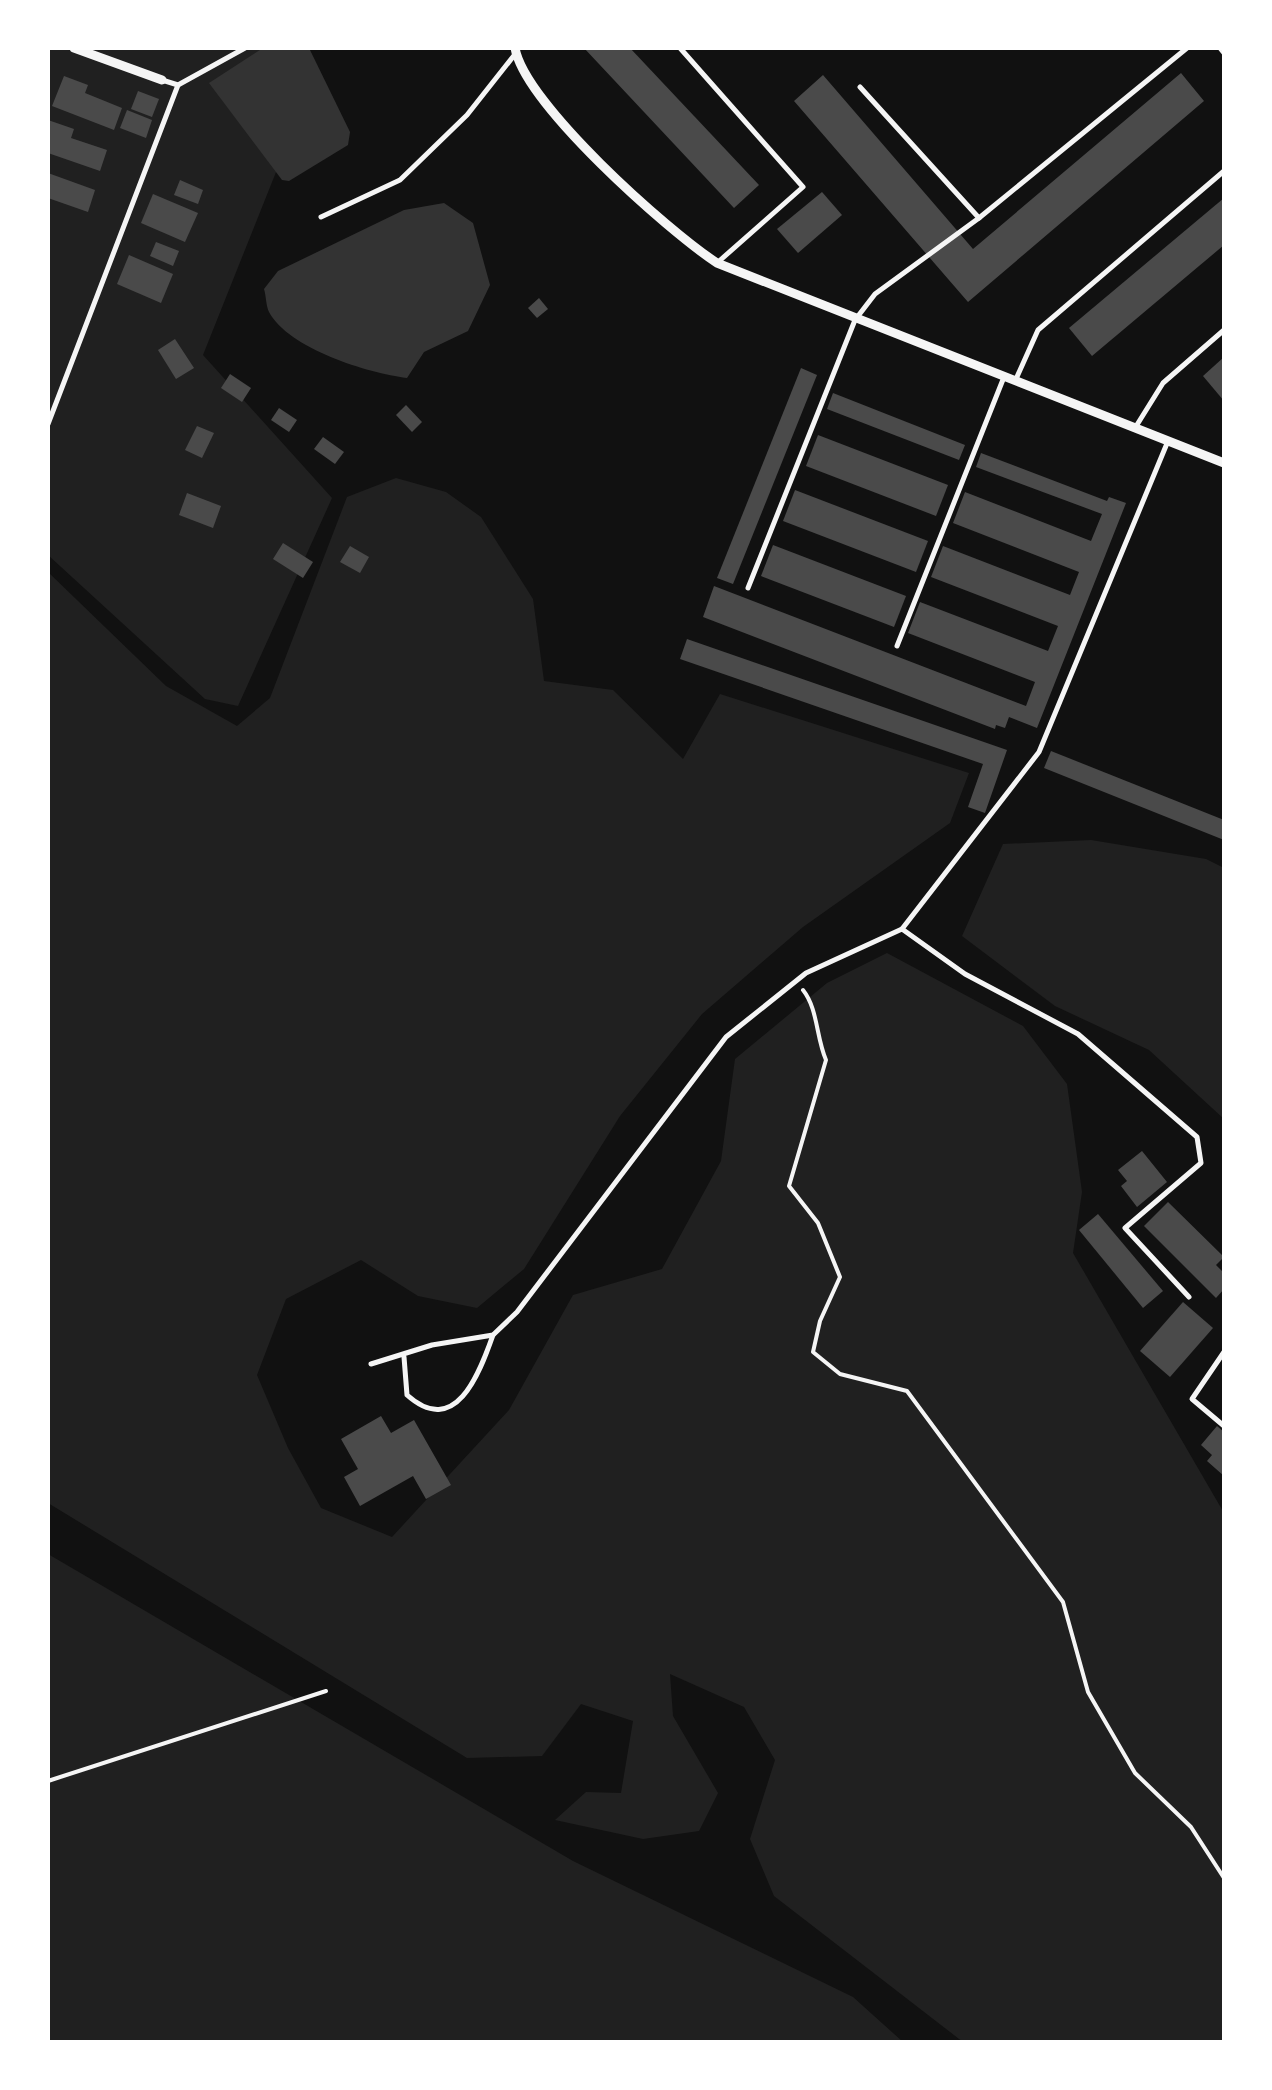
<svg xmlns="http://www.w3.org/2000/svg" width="1272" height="2090" font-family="Montserrat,sans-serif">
	<rect width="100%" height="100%" fill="#111"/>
	<g fill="#202020">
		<path d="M 48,48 L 295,48 L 286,147 L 203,355 L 332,498 L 238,706 L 205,699 L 48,555 Z"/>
		<path d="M 396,478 L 446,492 L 481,517 L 533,599 L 544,681 L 613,690 L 683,759 L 720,694 L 969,773 L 950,823 L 803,927 L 702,1014 L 620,1116 L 524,1269 L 477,1308 L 418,1296 L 361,1260 L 286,1299 L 257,1375 L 288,1448 L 321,1508 L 392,1537 L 509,1410 L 573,1295 L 662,1269 L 721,1161 L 735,1059 L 827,983 L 887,953 L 1023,1026 L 1067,1084 L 1082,1192 L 1073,1253 L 1224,1513 L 1224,2042 L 963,2042 L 774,1896 L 750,1839 L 775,1760 L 744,1707 L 670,1674 L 673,1716 L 718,1793 L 699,1831 L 643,1839 L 555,1820 L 586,1792 L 621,1793 L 633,1721 L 581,1704 L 542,1756 L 467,1758 L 48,1503 L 48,572 L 166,686 L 237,726 L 270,698 L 347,497 Z"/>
		<path d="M 1091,840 L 1206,859 L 1224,868 L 1224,1119 L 1149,1050 L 1055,1006 L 962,936 L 1003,844 Z"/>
		<path d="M 48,1554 L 573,1861 L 853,1997 L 903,2042 L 48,2042 Z"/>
	</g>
	<g fill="#333">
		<path d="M 263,48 L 309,48 L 350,132 L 348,145 L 289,181 L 282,180 L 209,83 Z"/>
		<path d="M 444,203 L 473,223 L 490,285 L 468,331 L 424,352 L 407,378 C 368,373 289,349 269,312 C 266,306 266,295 264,289 L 278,271 L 404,210 Z"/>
	</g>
	<g fill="#4a4a4a">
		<path d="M 584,48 L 630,48 L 759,185 L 734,208 Z"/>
		<path d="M 1181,73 L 1204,101 L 968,302 L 794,101 L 823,75 L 973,249 Z"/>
		<path d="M 64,76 L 88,85 L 85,93 L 122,108 L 114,130 L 52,106 Z"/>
		<path d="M 138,91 L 159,99 L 152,117 L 131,109 Z"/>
		<path d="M 127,110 L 152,120 L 146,138 L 120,128 Z"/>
		<path d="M 48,120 L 74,129 L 71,138 L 107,150 L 100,171 L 48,153 Z"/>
		<path d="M 48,173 L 95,190 L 88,212 L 48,198 Z"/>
		<path d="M 180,180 L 203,190 L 198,204 L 174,195 Z"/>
		<path d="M 822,192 L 842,215 L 798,253 L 777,229 Z"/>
		<path d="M 153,194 L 198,213 L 185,242 L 141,223 Z"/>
		<path d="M 1224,198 L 1224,245 L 1092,356 L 1069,328 Z"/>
		<path d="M 156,242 L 179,251 L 173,266 L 150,256 Z"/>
		<path d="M 129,255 L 173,274 L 161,303 L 117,284 Z"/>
		<path d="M 539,298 L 548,309 L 537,318 L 528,308 Z"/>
		<path d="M 175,339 L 194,368 L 176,379 L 158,350 Z"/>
		<path d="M 1224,357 L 1224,401 L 1203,376 Z"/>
		<path d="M 801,368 L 817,375 L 733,584 L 717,578 Z"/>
		<path d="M 230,374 L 251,388 L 242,402 L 221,388 Z"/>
		<path d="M 833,393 L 965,445 L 959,460 L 827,409 Z"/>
		<path d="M 406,405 L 422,422 L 412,432 L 396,415 Z"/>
		<path d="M 279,408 L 297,420 L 289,432 L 271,420 Z"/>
		<path d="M 197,426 L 214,433 L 202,458 L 185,450 Z"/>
		<path d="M 818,435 L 948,485 L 936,516 L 806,466 Z"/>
		<path d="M 323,437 L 344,452 L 335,464 L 314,449 Z"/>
		<path d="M 981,453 L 1107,501 L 1109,497 L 1126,503 L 1037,728 L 1009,717 L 1005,728 L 996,725 L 995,729 L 703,617 L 714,586 L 1026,706 L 1035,682 L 908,633 L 920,602 L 1048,651 L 1058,626 L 931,577 L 943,546 L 1070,595 L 1079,572 L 953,523 L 965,492 L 1091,541 L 1102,514 L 976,467 Z"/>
		<path d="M 795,490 L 928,541 L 916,572 L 783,521 Z"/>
		<path d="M 187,493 L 221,506 L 213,528 L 179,515 Z"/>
		<path d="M 283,543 L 313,562 L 303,578 L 273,559 Z"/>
		<path d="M 773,545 L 906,596 L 894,627 L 761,576 Z"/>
		<path d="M 350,546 L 369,557 L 360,573 L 340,562 Z"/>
		<path d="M 687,639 L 1007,750 L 985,813 L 968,807 L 983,764 L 680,659 Z"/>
		<path d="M 1051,751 L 1224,820 L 1224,840 L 1044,768 Z"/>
		<path d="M 1142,1151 L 1167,1182 L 1137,1207 L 1121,1186 L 1127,1181 L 1118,1170 Z"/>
		<path d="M 1168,1202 L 1224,1257 L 1216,1265 L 1224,1273 L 1224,1289 L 1216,1298 L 1144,1226 Z"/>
		<path d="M 1098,1214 L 1163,1291 L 1143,1308 L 1079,1230 Z"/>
		<path d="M 1183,1302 L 1213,1328 L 1170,1377 L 1140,1351 Z"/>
		<path d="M 381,1416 L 391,1433 L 414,1420 L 451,1485 L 426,1499 L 413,1476 L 360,1506 L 344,1477 L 358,1469 L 341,1439 Z"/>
		<path d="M 1217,1426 L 1224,1432 L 1224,1476 L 1207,1461 L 1212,1455 L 1201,1445 Z"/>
	</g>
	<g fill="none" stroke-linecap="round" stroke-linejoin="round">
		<g stroke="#f5f5f5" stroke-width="4">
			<path d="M 803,990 C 818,1009 816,1037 826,1060 L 789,1186 L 818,1223 L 840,1277 L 820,1321 L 813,1352 L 840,1374 L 907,1391 L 1063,1602 L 1088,1692 L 1135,1773 L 1191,1827 L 1224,1878"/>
			<path d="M 48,1781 L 326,1691"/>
		</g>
		<g stroke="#f5f5f5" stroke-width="5">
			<path d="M 680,48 L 803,187 L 717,263"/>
			<path d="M 1220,48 L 1224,53"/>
			<path d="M 162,80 L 178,85 L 245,48"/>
			<path d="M 860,87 L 979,218 L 1187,48"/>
			<path d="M 321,217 L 400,180 L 467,115 L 516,53"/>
			<path d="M 1016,379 L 1038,330 L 1224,171"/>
			<path d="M 48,424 L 178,85"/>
			<path d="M 1135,428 L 1163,383 L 1224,330"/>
			<path d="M 748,588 L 855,320 L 875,294 L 979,218"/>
			<path d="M 897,646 L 1004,377"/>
			<path d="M 902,929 L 1039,752 L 1168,441"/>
			<path d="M 1224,1352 L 1192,1399 L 1224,1426"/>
			<path d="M 404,1357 L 407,1395 C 455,1438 479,1375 493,1335"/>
			<path d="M 371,1364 L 432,1345 L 493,1335 L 517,1312 L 726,1037 L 806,973 L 902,929 L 965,974 L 1078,1034 L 1197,1137 L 1201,1163 L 1125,1228 L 1189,1297"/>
		</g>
		<g stroke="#f5f5f5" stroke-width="9">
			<path d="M 74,48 L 162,80"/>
			<path d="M 515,48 C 525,104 667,230 717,263 L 1224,463"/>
		</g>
	</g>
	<rect width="1272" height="2090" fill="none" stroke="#ffffff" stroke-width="100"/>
</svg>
